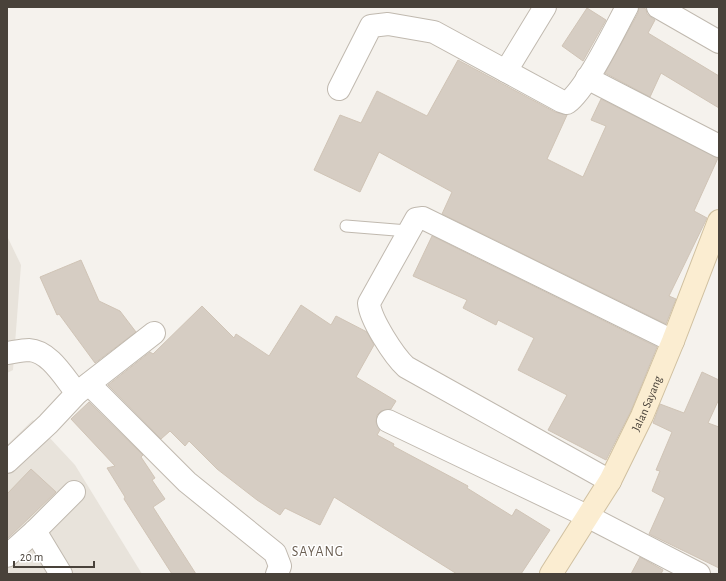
<svg xmlns="http://www.w3.org/2000/svg" width="726" height="581" font-family="'Alegreya Sans',sans-serif">
	<rect width="100%" height="100%" fill="#f5f2ed"/>
	<g fill="#e8e3db">
		<path d="M 7,236 L 21,265 L 13,370 L 7,373 Z"/>
		<path d="M 33,420 L 75,465 L 142,574 L 7,574 L 7,445 Z"/>
	</g>
	<g fill="#d6cdc3" stroke="#d0c4b6">
		<path d="M 639,7 L 646,9 L 647,14 L 655,20 L 648,33 L 719,76 L 719,108 L 661,73 L 650,97 L 605,73 L 638,13 Z"/>
		<path d="M 587,8 L 606,20 L 583,61 L 562,46 Z"/>
		<path d="M 458,60 L 555,112 L 567,115 L 547,159 L 583,177 L 606,126 L 591,120 L 601,99 L 718,158 L 694,211 L 707,218 L 669,296 L 676,299 L 666,324 L 442,214 L 452,192 L 379,152 L 360,192 L 314,170 L 340,115 L 361,123 L 377,91 L 427,116 Z"/>
		<path d="M 432,236 L 657,347 L 631,411 L 606,460 L 548,430 L 567,395 L 518,370 L 534,338 L 498,320 L 496,325 L 463,308 L 467,300 L 413,276 Z"/>
		<path d="M 81,260 L 99,301 L 120,311 L 136,332 L 95,363 L 59,314 L 57,315 L 40,277 Z"/>
		<path d="M 301,305 L 331,325 L 336,316 L 367,332 L 374,345 L 356,377 L 396,401 L 391,409 L 381,411 L 377,415 L 376,422 L 380,430 L 377,435 L 394,444 L 393,446 L 468,486 L 467,488 L 512,516 L 516,509 L 550,530 L 521,574 L 457,574 L 334,497 L 320,525 L 285,508 L 280,515 L 257,500 L 217,469 L 189,441 L 185,446 L 170,431 L 161,439 L 108,385 L 150,352 L 153,354 L 202,306 L 234,338 L 236,334 L 269,356 Z"/>
		<path d="M 702,372 L 719,380 L 719,399 L 708,423 L 719,427 L 719,568 L 649,534 L 665,498 L 652,491 L 660,471 L 656,470 L 672,432 L 653,423 L 660,404 L 684,413 Z"/>
		<path d="M 89,402 L 143,455 L 141,457 L 155,478 L 152,480 L 165,499 L 153,507 L 196,574 L 172,574 L 124,499 L 125,497 L 107,468 L 115,466 L 71,419 Z"/>
		<path d="M 31,469 L 56,492 L 7,539 L 7,494 Z"/>
		<path d="M 640,557 L 663,570 L 661,574 L 631,574 Z"/>
	</g>
	<g fill="none" stroke-linecap="round" stroke-linejoin="round">
		<defs>
			<path id="service" d="M 346,226 L 408,231"/>
			<g id="minor">
				<path d="M 658,7 L 719,42"/>
				<path d="M 506,71 L 545,7"/>
				<path d="M 587,78 L 719,146"/>
				<path d="M 339,89 L 371,26 L 388,24 L 434,32 L 561,101 L 567,103 C 587,88 614,31 627,7"/>
				<path d="M 7,353 C 14,352 22,350 29,350 C 50,351 65,379 77,393"/>
				<path d="M 89,384 L 187,482 L 275,553 L 280,566 L 277,574"/>
				<path d="M 388,421 L 587,516 L 699,574"/>
				<path d="M 7,462 L 48,424 L 77,393 L 154,333"/>
				<path d="M 610,481 L 406,367 C 394,356 370,319 369,303 L 416,219 L 423,218 L 673,341"/>
				<path d="M 35,531 L 61,574"/>
				<path d="M 7,556 L 35,531 L 74,492"/>
			</g>
			<g id="secondary">
				<path id="s1" d="M 551,574 L 610,481 L 642,416 L 673,341 L 719,221"/>
			</g>
		</defs>
		<use href="#service" stroke="#c0b9af" stroke-width="13"/>
		<use href="#minor" stroke="#c0b9af" stroke-width="24"/>
		<use href="#secondary" stroke="#d0c0a0" stroke-width="24"/>
		<use href="#service" stroke="#fff" stroke-width="11"/>
		<use href="#minor" stroke="#fff" stroke-width="22"/>
		<use href="#secondary" stroke="#fbedd1" stroke-width="22"/>
	</g>
	<g text-anchor="middle" dominant-baseline="central" stroke-width="3" stroke-linejoin="round" paint-order="stroke">
		<g font-size="12" fill="#49423a" stroke="#fff">
			<text stroke="none"><textPath href="#s1" startOffset="196">Jalan Sayang</textPath></text>
		</g>
		<g font-size="14" letter-spacing="1" fill="#6b5f52" stroke="#fff">
			<text x="318" y="552">SAYANG</text>
		</g>
	</g>
	<rect width="726" height="581" fill="none" stroke="#49423a" stroke-width="16"/>
	<path d="M14 561v6h80v-6" fill="none" stroke="#49423a" stroke-width="2"/>
	<text x="20" y="561" font-size="12" fill="#49423a" stroke="#ffffff" stroke-width="3" paint-order="stroke">20 m</text>
</svg>
